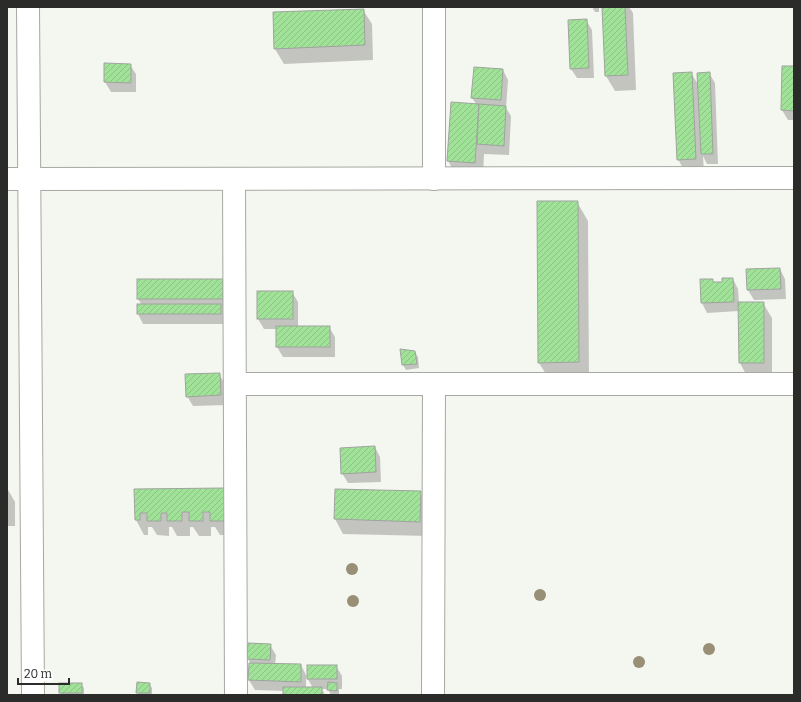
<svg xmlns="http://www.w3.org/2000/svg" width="801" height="702" font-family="Bitter,serif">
	<defs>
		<pattern id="building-hatch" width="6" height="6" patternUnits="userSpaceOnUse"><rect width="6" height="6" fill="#a0e398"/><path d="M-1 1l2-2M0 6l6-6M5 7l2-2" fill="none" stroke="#8ac383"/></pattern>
	</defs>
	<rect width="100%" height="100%" fill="#f4f6f0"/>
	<g fill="#0003" fill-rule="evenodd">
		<path d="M 592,7 L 599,7 L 599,12 L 595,12 Z"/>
		<path d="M 603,7 L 629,7 L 633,13 L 636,90 L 615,91 L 606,76 Z"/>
		<path d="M 363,10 L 372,24 L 373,60 L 284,64 L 275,49 Z"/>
		<path d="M 586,20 L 592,30 L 594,78 L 577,78 L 571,69 Z"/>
		<path d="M 130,65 L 136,74 L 136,92 L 111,92 L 105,82 Z"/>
		<path d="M 783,67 L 794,67 L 794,120 L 788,120 L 782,110 Z"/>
		<path d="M 503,70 L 508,80 L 506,108 L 511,116 L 509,155 L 484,154 L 483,177 L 457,176 L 448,161 L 477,105 L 472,98 Z"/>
		<path d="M 691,73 L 699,86 L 709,73 L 715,83 L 718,164 L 707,164 L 703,156 L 704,173 L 686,174 L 678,159 Z"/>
		<path d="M 577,202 L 588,221 L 589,382 L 551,382 L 539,363 Z"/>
		<path d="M 780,269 L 785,279 L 786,299 L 754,300 L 748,290 Z"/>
		<path d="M 733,279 L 738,289 L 739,303 L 763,303 L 772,318 L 772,377 L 748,378 L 740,363 L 739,311 L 707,313 L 702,303 L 712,280 L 714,283 L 723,282 Z"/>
		<path d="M 138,280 L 222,280 L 231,294 L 226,324 L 143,324 L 138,314 L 138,305 L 142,305 L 138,299 Z"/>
		<path d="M 292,292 L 298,302 L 298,327 L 329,327 L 335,337 L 335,357 L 283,357 L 277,347 L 277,329 L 264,329 L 258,319 Z"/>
		<path d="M 401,350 L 415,352 L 418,357 L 419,368 L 406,370 L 403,365 Z"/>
		<path d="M 219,374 L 225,384 L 226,405 L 193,406 L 187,396 Z"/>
		<path d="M 375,447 L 380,457 L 381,482 L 348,483 L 342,473 Z"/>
		<path d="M 7,449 L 8,450 L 7,482 Z"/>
		<path d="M 7,488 L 15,502 L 15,526 L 7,526 Z"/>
		<path d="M 224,489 L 233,535 L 220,535 L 215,527 L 211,527 L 211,536 L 199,536 L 193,527 L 190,527 L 190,536 L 177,536 L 172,527 L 169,527 L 169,536 L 157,535 L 152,527 L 148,527 L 148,535 L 144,535 L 136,520 L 136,490 Z"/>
		<path d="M 420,492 L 429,507 L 428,536 L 343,534 L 335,519 Z"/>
		<path d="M 270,645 L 276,655 L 275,665 L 301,665 L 308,679 L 336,666 L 342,676 L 342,689 L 339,689 L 339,695 L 331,695 L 328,689 L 322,689 L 325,695 L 284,695 L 284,691 L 255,690 L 249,680 L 251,664 L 248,659 ZM 306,676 L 313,688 L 306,688 Z"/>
		<path d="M 81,684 L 84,688 L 84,695 L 62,695 L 60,692 Z"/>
		<path d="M 149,684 L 152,688 L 152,695 L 139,695 L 137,692 Z"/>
	</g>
	<g fill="url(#building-hatch)" stroke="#9fa49e">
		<path d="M 602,7 L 625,7 L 628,75 L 605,76 Z"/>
		<path d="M 364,9 L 365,45 L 274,49 L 273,12 Z"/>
		<path d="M 587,19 L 589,68 L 570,69 L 568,20 Z"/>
		<path d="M 104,63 L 131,64 L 131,83 L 104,82 Z"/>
		<path d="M 782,66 L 794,66 L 794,111 L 781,110 Z"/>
		<path d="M 474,67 L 503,69 L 501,100 L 471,98 Z"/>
		<path d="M 692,72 L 696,159 L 677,160 L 673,73 Z"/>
		<path d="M 710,72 L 713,154 L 701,154 L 697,73 Z"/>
		<path d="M 451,102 L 479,104 L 475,163 L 447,161 Z"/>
		<path d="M 479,104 L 506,106 L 504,146 L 477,144 Z"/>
		<path d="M 537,201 L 578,201 L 579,362 L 538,363 Z"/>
		<path d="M 780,268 L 781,289 L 747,290 L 746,269 Z"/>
		<path d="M 722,278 L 733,278 L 734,302 L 701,303 L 700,279 L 713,279 L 713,282 L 722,282 Z"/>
		<rect x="137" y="279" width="86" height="20"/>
		<rect x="257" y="291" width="36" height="28"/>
		<path d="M 738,302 L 764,302 L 764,363 L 739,363 Z"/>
		<rect x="137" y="304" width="84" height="10"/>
		<rect x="276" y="326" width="54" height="21"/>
		<path d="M 400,349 L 415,351 L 417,364 L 402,365 Z"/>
		<path d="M 220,373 L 221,395 L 186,397 L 185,374 Z"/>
		<path d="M 375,446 L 376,472 L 341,474 L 340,448 Z"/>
		<path d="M 225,488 L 225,521 L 210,521 L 210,512 L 203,512 L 203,521 L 189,521 L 189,512 L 182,512 L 182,521 L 167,521 L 167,513 L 161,513 L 161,521 L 147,521 L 147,513 L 140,513 L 140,520 L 135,520 L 134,489 Z"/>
		<path d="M 335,489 L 421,491 L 420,522 L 334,519 Z"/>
		<path d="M 248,643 L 271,644 L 270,660 L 247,659 Z"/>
		<path d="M 249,663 L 301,664 L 301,682 L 248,680 Z"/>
		<rect x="307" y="665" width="30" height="14"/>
		<path d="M 137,682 L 150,683 L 150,693 L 136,693 Z"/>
		<path d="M 328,682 L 337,683 L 337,691 L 327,690 Z"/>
		<rect x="59" y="683" width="23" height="10"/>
		<rect x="283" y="687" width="39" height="8"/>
	</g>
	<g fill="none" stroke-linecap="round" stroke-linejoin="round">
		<defs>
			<g id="minor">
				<path d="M 28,7 L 33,695"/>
				<path d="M 434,7 L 434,179"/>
				<path d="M 7,179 L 794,178"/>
				<path d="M 234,179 L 236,695"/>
				<path d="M 235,384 L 794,384"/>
				<path d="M 433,695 L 434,384"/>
			</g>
		</defs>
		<use href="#minor" stroke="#a6a8a2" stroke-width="24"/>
		<use href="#minor" stroke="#fff" stroke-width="22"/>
	</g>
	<g fill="#998e76">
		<circle cx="352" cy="569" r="6"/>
		<circle cx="540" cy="595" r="6"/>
		<circle cx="353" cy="601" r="6"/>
		<circle cx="709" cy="649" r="6"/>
		<circle cx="639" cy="662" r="6"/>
	</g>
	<rect width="801" height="702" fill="none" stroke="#2b2b29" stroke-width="16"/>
	<path d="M18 678v6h51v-6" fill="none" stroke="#2b2b29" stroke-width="2"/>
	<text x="24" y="678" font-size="12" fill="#2b2b29" stroke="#ffffff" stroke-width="3" paint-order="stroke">20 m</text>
</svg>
